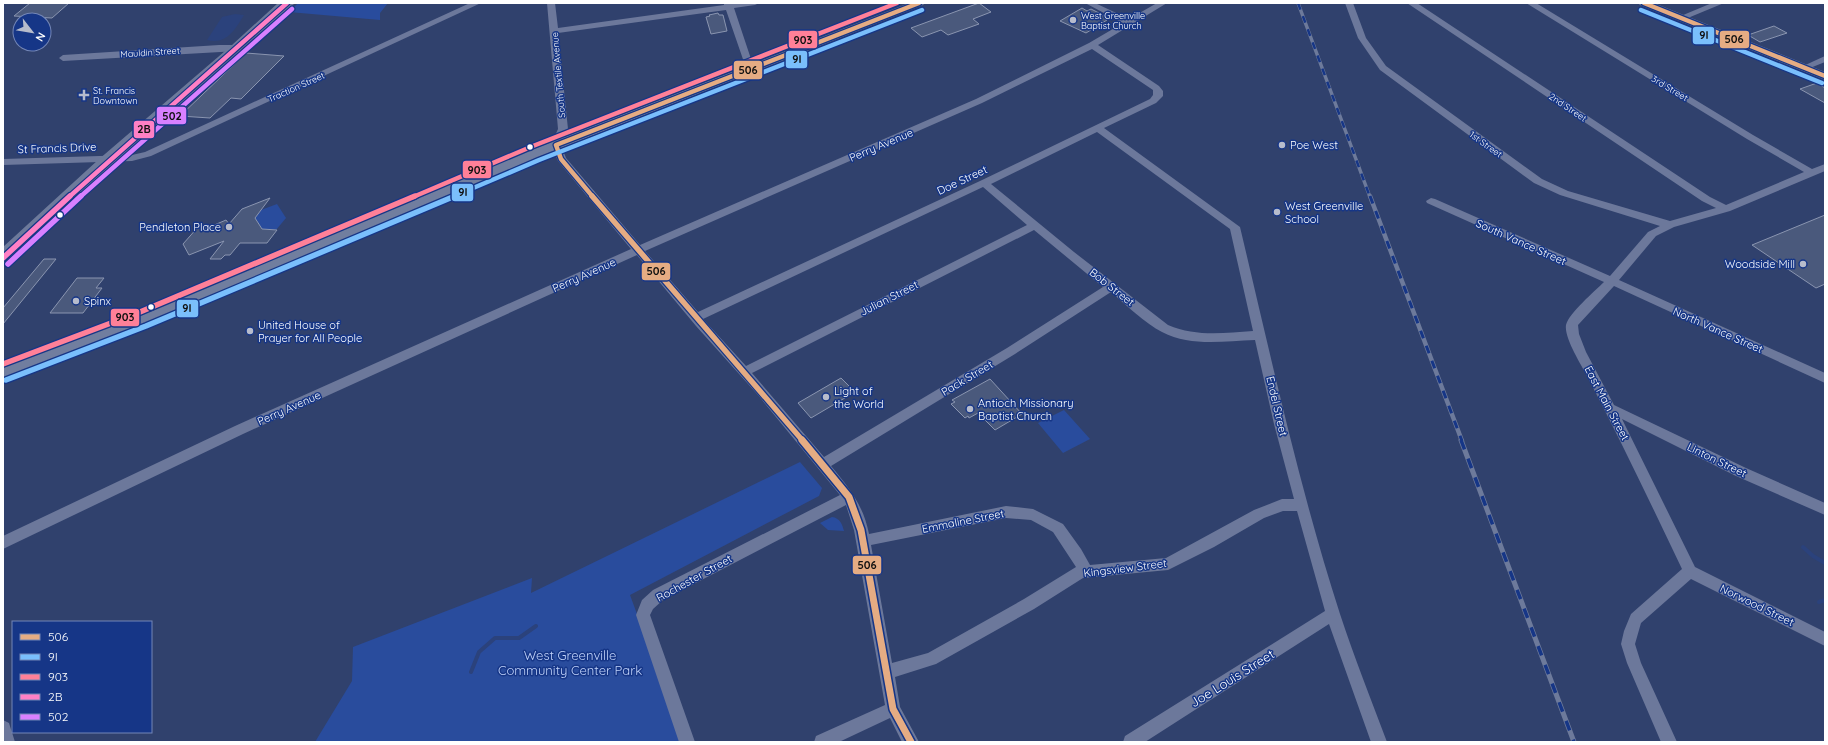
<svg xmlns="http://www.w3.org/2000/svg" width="1828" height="745" font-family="Quicksand,sans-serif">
	<rect width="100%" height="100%" fill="#30416d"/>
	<g fill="#294c9d">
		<path d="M 298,3 L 388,3 L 380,13 L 380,20 L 289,12 Z"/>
		<path d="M 277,204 L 286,218 L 276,230 L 252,229 L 249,225 L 261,210 Z"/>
		<path d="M 1064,410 L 1090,439 L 1063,453 L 1038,423 Z"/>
		<path d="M 800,462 L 822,488 L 819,496 L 630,595 L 651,652 L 680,742 L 315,742 L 352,681 L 353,647 L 532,578 L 531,593 Z"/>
		<path d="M 832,517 C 840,518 842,524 844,531 L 828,530 L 820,523 Z"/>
	</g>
	<path fill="#2b427c" d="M 235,14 L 244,15 C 235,30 226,45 207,40 L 222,17 Z"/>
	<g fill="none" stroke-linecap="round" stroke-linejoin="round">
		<g stroke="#2b427c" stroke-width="4">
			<path d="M 1803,547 L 1813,556 L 1825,563"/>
			<path d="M 1819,602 L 1825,600"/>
			<path d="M 471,672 L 479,652 L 495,638 L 519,638 L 536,626"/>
		</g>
	</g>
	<g fill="#4a597c" stroke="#8a95b0">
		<path d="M 30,3 L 69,3 L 52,18 L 14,16 Z"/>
		<path d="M 979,3 L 991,12 L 973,19 L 979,24 L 948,35 L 941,30 L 922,37 L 911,28 Z"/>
		<path d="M 1082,8 L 1087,11 L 1091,9 L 1109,18 L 1105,19 L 1107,20 L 1086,33 L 1060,21 Z"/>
		<path d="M 718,13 L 719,15 L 723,15 L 727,31 L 711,34 L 706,17 L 710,16 L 709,15 Z"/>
		<path d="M 1774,26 L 1787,33 L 1760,42 L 1748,35 Z"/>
		<path d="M 246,53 L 284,56 L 241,99 L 231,98 L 210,118 L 180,116 Z"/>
		<path d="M 1817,83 L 1825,88 L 1825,103 L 1800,89 Z"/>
		<path d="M 270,198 L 255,218 L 262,229 L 277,230 L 267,243 L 240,243 L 230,255 L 225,255 L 221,259 L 210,259 L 224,241 L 189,255 L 183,244 L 198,227 L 212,226 L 226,220 L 229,224 L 242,209 Z"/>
		<path d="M 1825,215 L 1825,284 L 1816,288 L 1752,245 Z"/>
		<path d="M 44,259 L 56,259 L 3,324 L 3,308 Z"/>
		<path d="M 77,278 L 104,278 L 96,288 L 102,288 L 83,313 L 50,313 Z"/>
		<path d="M 841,378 L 855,392 L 811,418 L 798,403 Z"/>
		<path d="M 990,379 L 1022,414 L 995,430 L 978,413 L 969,418 L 968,416 L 965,418 L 951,404 L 955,402 L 952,400 Z"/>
	</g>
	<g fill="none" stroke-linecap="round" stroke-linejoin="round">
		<g fill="#6c789b" fill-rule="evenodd">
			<path d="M 470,3 L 481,3 L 151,156 L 132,161 L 3,165 L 3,159 L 132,155 L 145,152 Z"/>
			<path d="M 547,3 L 555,3 L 558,28 L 724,5 L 724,3 L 759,3 L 755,5 L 734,8 L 754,68 L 750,71 L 746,68 L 726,10 L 558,33 L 568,129 L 561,145 L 566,158 L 640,245 L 976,99 L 1089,43 L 1123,23 L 1085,3 L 1095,3 L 1129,19 L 1157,3 L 1167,3 L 1098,45 L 1159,86 L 1163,91 L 1163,96 L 1156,103 L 1104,128 L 1240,227 C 1271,357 1299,487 1340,614 C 1354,657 1371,699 1387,742 L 1371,742 L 1329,624 L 1145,742 L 1123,742 L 1125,736 L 1325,611 L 1297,511 L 1283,511 L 1264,518 L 1214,547 L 1168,570 L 1083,578 L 1034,609 L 936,664 L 895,677 L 900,707 L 919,742 L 902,742 L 890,718 L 839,742 L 814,742 L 816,736 L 885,705 L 854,530 L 846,505 L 663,600 L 653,609 L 650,615 L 695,742 L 679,742 L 636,615 L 642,600 L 653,590 L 840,495 L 758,395 L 696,326 L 637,255 L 243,434 L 3,549 L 3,536 L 235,426 L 631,249 L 558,161 L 551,145 L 558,129 ZM 1092,49 L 1153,90 L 1153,95 L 1150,99 L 980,181 L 698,312 L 645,251 L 982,103 ZM 1097,132 L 1230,229 L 1253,331 C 1224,333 1196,337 1168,325 L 1074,252 L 991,184 ZM 983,187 L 1027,225 L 746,366 L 703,319 ZM 1034,230 L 1103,287 L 1007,348 L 824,457 L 752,373 ZM 1111,292 C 1125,304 1146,324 1162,332 C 1191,347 1223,341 1255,340 L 1274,424 L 1294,499 L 1282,499 L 1254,510 L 1166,558 L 1090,565 L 1081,549 L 1063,524 L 1033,509 L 1006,506 L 869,534 C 863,504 849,488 831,466 L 1015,354 ZM 1006,518 L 1031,520 L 1053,532 L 1076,567 L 1024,599 L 928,653 L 892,663 L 871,545 Z"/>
			<path d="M 1345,3 L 1353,3 L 1366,38 L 1386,66 L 1542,179 L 1568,191 L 1670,221 L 1716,208 L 1702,201 L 1407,3 L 1417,3 L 1710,197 L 1726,205 L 1804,172 L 1747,139 L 1526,3 L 1536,3 L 1753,135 L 1812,169 L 1825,164 L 1825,171 L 1730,211 L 1674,227 L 1656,236 L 1619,280 L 1825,373 L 1825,383 L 1614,286 L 1578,325 L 1579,334 L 1586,352 L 1614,405 L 1746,468 L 1825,503 L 1825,515 L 1736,476 L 1622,419 L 1695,567 L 1825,632 L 1825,646 L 1691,579 L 1641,623 L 1635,644 L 1641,663 L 1677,742 L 1661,742 L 1627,663 L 1621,644 L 1624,631 L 1631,614 L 1682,569 C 1651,504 1620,439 1587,376 C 1581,364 1564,338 1566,325 C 1569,313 1595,291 1604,282 L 1427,203 L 1426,201 L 1431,198 L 1435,199 L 1610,276 L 1648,232 L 1660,226 L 1560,195 L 1534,183 L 1380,70 L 1358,38 Z"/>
			<path d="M 1712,3 L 1724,3 L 1683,20 L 1677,20 L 1676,18 Z"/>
			<path d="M 219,45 L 238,45 L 242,48 L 238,51 L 63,61 L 59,58 L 63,55 Z"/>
			<path d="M 1825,56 L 1825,62 L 1805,70 L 1801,67 Z"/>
			<path d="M 3,720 L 9,723 L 15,742 L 3,742 Z"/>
		</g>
		<g fill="#717e9f" fill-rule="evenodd">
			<path d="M 909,3 L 925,3 L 923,5 L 541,156 L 149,323 L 3,379 L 3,366 L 137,315 L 531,150 Z"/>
			<path d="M 1638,3 L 1654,3 L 1825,72 L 1825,80 L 1640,5 Z"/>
		</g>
		<path fill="#6d7a9b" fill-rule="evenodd" d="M 278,3 L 295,3 L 244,51 L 110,168 L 10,263 L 3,265 L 3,247 L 98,160 L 232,45 Z"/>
		<defs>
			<path id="rail-far2" d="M 1298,3 L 1370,197"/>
			<path id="rail-far1" d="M 1370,196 L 1462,441"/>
			<path id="rail" d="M 1461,440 L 1574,742"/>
		</defs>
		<use href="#rail-far2" stroke="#6d7a9b" stroke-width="3.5"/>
		<use href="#rail-far1" stroke="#6d7a9b" stroke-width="4.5"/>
		<use href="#rail" stroke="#6d7a9b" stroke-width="5"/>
		<use href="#rail-far2" stroke="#163687" stroke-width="2.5" stroke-dasharray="7" stroke-linecap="butt"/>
		<use href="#rail-far1" stroke="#163687" stroke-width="3" stroke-dasharray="8" stroke-linecap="butt"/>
		<use href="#rail" stroke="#163687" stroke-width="3.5" stroke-dasharray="10" stroke-linecap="butt"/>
		<defs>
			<g id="bus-1-far2">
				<path d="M 1644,3 L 1825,76"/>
				<path d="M 593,197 L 561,159 L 556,145 L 919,3"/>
			</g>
			<path id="bus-1-far1" d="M 592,196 L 803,441"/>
			<path id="bus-1" d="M 802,440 L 849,497 L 861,530 L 893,709 L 911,742"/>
			<g id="bus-2-far1">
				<path d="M 1641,10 L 1822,83"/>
				<path d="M 452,197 L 539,160 L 922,10"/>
			</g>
			<path id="bus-2" d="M 6,380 L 146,326 L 455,196"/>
			<path id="bus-3-far1" d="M 413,197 L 533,146 L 897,3"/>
			<path id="bus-3" d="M 3,364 L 140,312 L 415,196"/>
			<path id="bus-4-far1" d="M 69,197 L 287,3"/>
			<path id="bus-4" d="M 3,258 L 70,196"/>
			<path id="bus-5-far1" d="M 80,197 L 292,9"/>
			<path id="bus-5" d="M 8,264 L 81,196"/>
		</defs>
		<use href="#bus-1-far2" stroke="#163687" stroke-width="7"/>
		<use href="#bus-1-far1" stroke="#163687" stroke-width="8"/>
		<use href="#bus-1" stroke="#163687" stroke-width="10"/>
		<use href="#bus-2-far1" stroke="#163687" stroke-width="7"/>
		<use href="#bus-2" stroke="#163687" stroke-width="8"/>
		<use href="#bus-3-far1" stroke="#163687" stroke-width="7"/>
		<use href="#bus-3" stroke="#163687" stroke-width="8"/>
		<use href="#bus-4-far1" stroke="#163687" stroke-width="7"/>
		<use href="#bus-4" stroke="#163687" stroke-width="8"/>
		<use href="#bus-5-far1" stroke="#163687" stroke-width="7"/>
		<use href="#bus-5" stroke="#163687" stroke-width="8"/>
		<use href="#bus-1-far2" stroke="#e5ac83" stroke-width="4.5"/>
		<use href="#bus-1-far1" stroke="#e5ac83" stroke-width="5.5"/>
		<use href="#bus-1" stroke="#e5ac83" stroke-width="7"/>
		<use href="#bus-2-far1" stroke="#7abffc" stroke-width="4.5"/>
		<use href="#bus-2" stroke="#7abffc" stroke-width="5.5"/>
		<use href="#bus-3-far1" stroke="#ff8098" stroke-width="4.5"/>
		<use href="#bus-3" stroke="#ff8098" stroke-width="5.5"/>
		<use href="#bus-4-far1" stroke="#ff80c5" stroke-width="4.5"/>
		<use href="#bus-4" stroke="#ff80c5" stroke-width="5.5"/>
		<use href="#bus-5-far1" stroke="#d880ff" stroke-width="4.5"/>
		<use href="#bus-5" stroke="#d880ff" stroke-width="5.5"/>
	</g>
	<g fill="#b7bccc" stroke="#163687" stroke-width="1.5">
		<circle cx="1073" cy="20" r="4"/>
		<path d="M82 89h4v4h4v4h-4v4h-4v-4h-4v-4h4z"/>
		<circle cx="1282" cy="145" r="4"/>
		<circle cx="1277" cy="212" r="4"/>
		<circle cx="229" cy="227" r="4"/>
		<circle cx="1803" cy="264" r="4"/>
		<circle cx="76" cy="301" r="4"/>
		<circle cx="250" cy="331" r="4"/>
		<circle cx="826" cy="397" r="4"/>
		<circle cx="970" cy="409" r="4"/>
	</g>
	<g fill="#fff" stroke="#163687" stroke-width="1.5">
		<circle cx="530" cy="147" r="3.5"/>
		<circle cx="60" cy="215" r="3.5"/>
		<circle cx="151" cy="307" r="3.5"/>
	</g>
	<g text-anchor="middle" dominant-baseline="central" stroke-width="3" stroke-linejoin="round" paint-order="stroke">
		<g font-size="9" fill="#fff" stroke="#163687" text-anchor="start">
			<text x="1081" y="15">West Greenville<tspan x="1081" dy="10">Baptist Church</tspan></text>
			<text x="93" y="90">St. Francis<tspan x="93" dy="10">Downtown</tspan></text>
		</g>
		<g font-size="9" fill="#fff" stroke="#163687">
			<text transform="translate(150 52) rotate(-4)">Mauldin Street</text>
			<text transform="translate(558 75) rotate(-95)">South Textile Avenue</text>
			<text transform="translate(296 87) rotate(-24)">Traction Street</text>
			<text transform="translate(1670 88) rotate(31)">3rd Street</text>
			<text transform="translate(1568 107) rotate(34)">2nd Street</text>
			<text transform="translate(1486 144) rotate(36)">1st Street</text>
		</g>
		<g font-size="11" fill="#fff" stroke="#163687">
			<text transform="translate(881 145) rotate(-23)">Perry Avenue</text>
			<text transform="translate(57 148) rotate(-2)">St Francis Drive</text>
			<text transform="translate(962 180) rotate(-25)">Doe Street</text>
			<text transform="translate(1521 242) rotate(24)">South Vance Street</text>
			<text transform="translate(584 275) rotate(-24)">Perry Avenue</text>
			<text transform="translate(1112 287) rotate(38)">Bob Street</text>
			<text transform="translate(889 298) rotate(-27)">Julian Street</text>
			<text transform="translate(1718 330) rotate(24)">North Vance Street</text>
			<text transform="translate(967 378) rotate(-31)">Pack Street</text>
			<text transform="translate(1607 403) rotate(62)">East Main Street</text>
			<text transform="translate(1277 406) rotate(77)">Endel Street</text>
			<text transform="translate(289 408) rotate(-24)">Perry Avenue</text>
			<text transform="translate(1717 460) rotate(26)">Linton Street</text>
			<text transform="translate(963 521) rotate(-11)">Emmaline Street</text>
			<text transform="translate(1125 568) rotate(-7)">Kingsview Street</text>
			<text transform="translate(694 578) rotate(-29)">Rochester Street</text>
			<text transform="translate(1757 605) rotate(26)">Norwood Street</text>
		</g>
		<g font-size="11" fill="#fff" stroke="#163687" text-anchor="start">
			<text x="1290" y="145">Poe West</text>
			<text x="1285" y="206">West Greenville<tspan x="1285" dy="13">School</tspan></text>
			<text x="221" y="227" text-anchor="end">Pendleton Place</text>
			<text x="1795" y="264" text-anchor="end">Woodside Mill</text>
			<text x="84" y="301">Spinx</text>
			<text x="258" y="325">United House of<tspan x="258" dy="13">Prayer for All People</tspan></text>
			<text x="834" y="391">Light of<tspan x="834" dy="13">the World</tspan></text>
			<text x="978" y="403">Antioch Missionary<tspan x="978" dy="13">Baptist Church</tspan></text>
		</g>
		<g font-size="13" fill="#c1d3fa" stroke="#163687">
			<text x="570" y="655">West Greenville<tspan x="570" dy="15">Community Center Park</tspan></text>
		</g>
		<g font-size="13" fill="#fff" stroke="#163687">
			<text transform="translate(1232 678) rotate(-32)">Joe Louis Street</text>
		</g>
	</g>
	<g stroke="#163687" stroke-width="1.5">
		<rect x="1692" y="26" width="23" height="19" rx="4" fill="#7abffc"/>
		<rect x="1719" y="30" width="31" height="19" rx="4" fill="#e5ac83"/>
		<rect x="788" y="30" width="30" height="19" rx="4" fill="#ff8098"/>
		<rect x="785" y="50" width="23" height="19" rx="4" fill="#7abffc"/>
		<rect x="733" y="60" width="30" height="20" rx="4" fill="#e5ac83"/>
		<rect x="156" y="106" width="31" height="19" rx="4" fill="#d880ff"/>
		<rect x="133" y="120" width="22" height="19" rx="4" fill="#ff80c5"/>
		<rect x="462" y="160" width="30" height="19" rx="4" fill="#ff8098"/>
		<rect x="451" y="183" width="23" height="19" rx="4" fill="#7abffc"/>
		<rect x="641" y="262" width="30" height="19" rx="4" fill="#e5ac83"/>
		<rect x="176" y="299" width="23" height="19" rx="4" fill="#7abffc"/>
		<rect x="110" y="308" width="30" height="19" rx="4" fill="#ff8098"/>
		<rect x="852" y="555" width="30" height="20" rx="4" fill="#e5ac83"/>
	</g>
	<g font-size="11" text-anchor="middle" font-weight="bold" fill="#111">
		<text x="1704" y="39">9I</text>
		<text x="1734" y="43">506</text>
		<text x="803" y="44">903</text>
		<text x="797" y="63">9I</text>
		<text x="748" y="74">506</text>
		<text x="172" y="120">502</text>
		<text x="144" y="133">2B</text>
		<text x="477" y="174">903</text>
		<text x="463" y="196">9I</text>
		<text x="656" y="275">506</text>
		<text x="187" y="312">9I</text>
		<text x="125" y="321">903</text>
		<text x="867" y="569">506</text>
	</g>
	<rect width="1828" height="745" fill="none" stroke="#ffffff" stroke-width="8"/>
	<rect x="12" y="621" width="140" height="112" fill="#163687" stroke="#7386b7"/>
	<rect x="20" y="634" width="20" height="6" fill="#e5ac83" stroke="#7386b7"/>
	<text x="48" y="641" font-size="12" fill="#ffffff">506</text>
	<rect x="20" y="654" width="20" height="6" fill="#7abffc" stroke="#7386b7"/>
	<text x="48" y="661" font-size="12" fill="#ffffff">9I</text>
	<rect x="20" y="674" width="20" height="6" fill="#ff8098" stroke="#7386b7"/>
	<text x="48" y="681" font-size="12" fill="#ffffff">903</text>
	<rect x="20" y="694" width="20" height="6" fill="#ff80c5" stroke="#7386b7"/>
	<text x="48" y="701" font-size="12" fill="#ffffff">2B</text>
	<rect x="20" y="714" width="20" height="6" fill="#d880ff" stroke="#7386b7"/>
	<text x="48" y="721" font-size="12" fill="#ffffff">502</text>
	<g transform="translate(32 32) rotate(121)"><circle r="19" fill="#163687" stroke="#7386b7"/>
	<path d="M0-3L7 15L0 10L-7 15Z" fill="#b7bccc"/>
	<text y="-6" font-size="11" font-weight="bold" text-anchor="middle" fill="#ffffff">N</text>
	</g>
</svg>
